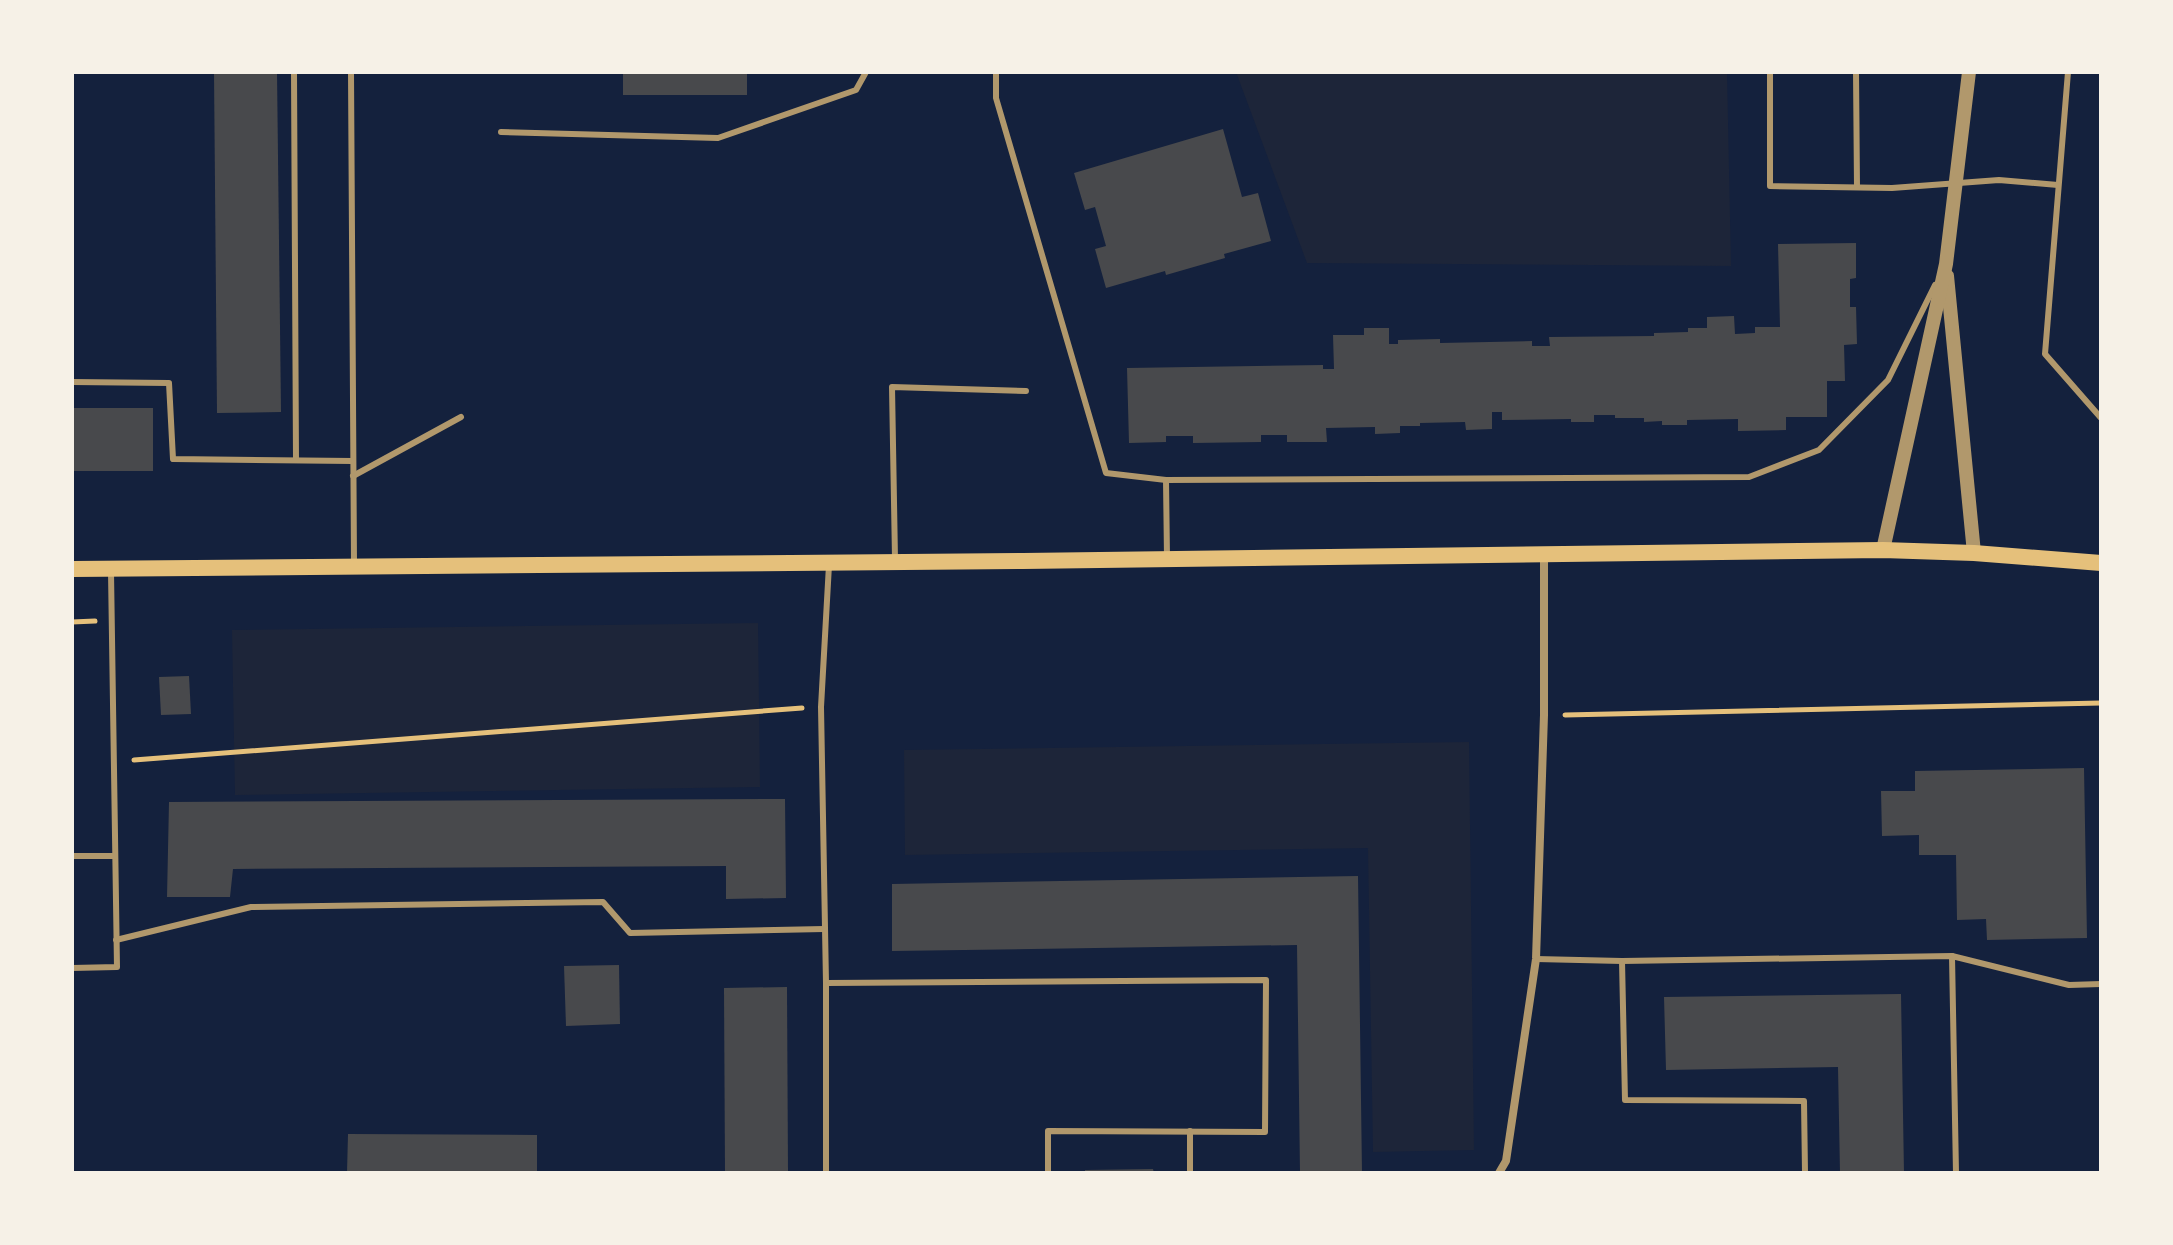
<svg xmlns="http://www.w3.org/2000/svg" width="2173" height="1245" font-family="Barlow,sans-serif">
	<rect width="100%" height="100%" fill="#14213d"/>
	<g fill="#1d2539">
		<path d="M 1236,72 L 1727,73 L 1731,266 L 1307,263 Z"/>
		<path d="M 758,623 L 760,787 L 235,795 L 232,630 Z"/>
		<path d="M 1469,742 L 1474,1150 L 1373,1152 L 1368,848 L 905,855 L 904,750 Z"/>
	</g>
	<g fill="#48494c">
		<path d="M 214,72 L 277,72 L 281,412 L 217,413 Z"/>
		<rect x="623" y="72" width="124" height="23"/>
		<path d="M 1223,129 L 1242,197 L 1258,193 L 1271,241 L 1224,254 L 1225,258 L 1166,275 L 1165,271 L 1106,288 L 1095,249 L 1106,246 L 1095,207 L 1085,210 L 1074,173 Z"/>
		<path d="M 1856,243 L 1856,278 L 1850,279 L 1850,307 L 1856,307 L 1857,344 L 1844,345 L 1845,381 L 1827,381 L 1827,417 L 1786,417 L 1786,430 L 1738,431 L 1738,419 L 1687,420 L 1687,425 L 1662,425 L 1662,421 L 1644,422 L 1644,418 L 1615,418 L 1615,415 L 1594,415 L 1594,422 L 1571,422 L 1571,419 L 1502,420 L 1502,412 L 1492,412 L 1492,429 L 1466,430 L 1465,422 L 1420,423 L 1420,426 L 1400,426 L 1400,433 L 1375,434 L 1375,427 L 1326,428 L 1327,442 L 1287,442 L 1287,435 L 1261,435 L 1261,442 L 1193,443 L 1193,436 L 1166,436 L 1166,442 L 1129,443 L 1127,368 L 1323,365 L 1323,369 L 1334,369 L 1333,335 L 1364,335 L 1364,328 L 1389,328 L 1389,344 L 1398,344 L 1398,340 L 1440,339 L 1440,343 L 1532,341 L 1532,346 L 1550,346 L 1549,337 L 1654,336 L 1654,333 L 1688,332 L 1688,328 L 1707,328 L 1707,317 L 1734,316 L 1735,334 L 1755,333 L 1755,327 L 1780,327 L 1778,244 Z"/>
		<rect x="72" y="408" width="81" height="63"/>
		<path d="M 189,676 L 191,714 L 161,715 L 159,677 Z"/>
		<path d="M 2084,768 L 2087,938 L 1987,940 L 1986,919 L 1957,920 L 1956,855 L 1919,855 L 1919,835 L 1882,836 L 1881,791 L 1915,791 L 1915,771 Z"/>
		<path d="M 785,799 L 786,898 L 726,899 L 726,866 L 233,869 L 230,897 L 167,897 L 169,802 Z"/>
		<path d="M 1358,876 L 1362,1173 L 1300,1173 L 1297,945 L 892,951 L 892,884 Z"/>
		<path d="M 619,965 L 620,1024 L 566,1026 L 564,966 Z"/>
		<path d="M 787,987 L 788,1173 L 725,1173 L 724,988 Z"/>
		<path d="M 1901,994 L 1904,1173 L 1840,1173 L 1838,1067 L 1666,1070 L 1664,997 Z"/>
		<path d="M 348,1134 L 537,1135 L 537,1173 L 347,1173 Z"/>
		<path d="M 1153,1169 L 1154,1173 L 1085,1173 L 1085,1170 Z"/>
	</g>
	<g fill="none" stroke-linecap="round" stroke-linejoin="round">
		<g stroke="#e5c07b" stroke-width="5">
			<path d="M 72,622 L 95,621"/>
			<path d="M 1565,715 L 2101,703"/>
			<path d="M 134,760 L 802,708"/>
		</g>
		<g stroke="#b1986c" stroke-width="6">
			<path d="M 294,72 L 296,460"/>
			<path d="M 351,72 L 354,563"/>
			<path d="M 996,72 L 996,98 L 1106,473 L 1166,480 L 1749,477 L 1819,450 L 1888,380 L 1935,285"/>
			<path d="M 1770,72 L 1770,186 L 1892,188 L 1999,180 L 2058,185"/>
			<path d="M 1856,72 L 1857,187"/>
			<path d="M 2068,72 L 2045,354 L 2101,418"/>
			<path d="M 501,132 L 718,138 L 856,90 L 866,72"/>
			<path d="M 72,382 L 169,383 L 173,459 L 353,461"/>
			<path d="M 353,476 L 461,417"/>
			<path d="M 1166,480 L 1167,557"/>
			<path d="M 895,559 L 892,387 L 1026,391"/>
			<path d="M 72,856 L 114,856"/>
			<path d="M 116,940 L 251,907 L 603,902 L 630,933 L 824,929"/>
			<path d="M 1952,956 L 1956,1173"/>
			<path d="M 1536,959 L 1622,961 L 1952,956 L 2069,985 L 2101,984"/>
			<path d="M 1622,961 L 1625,1100 L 1804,1101 L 1805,1173"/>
			<path d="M 72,968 L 117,967 L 111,572"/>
			<path d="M 826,983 L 1266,980 L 1265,1132 L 1048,1131 L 1048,1173"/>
			<path d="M 826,1173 L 826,983 L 821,707 L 829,565"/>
			<path d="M 1190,1173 L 1190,1131"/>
		</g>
		<path stroke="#b1986c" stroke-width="8" d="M 1499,1173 L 1506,1161 L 1536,959 L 1544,715 L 1544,554"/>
		<g stroke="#b1986c" stroke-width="14">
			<path d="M 1947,276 L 1974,553"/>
			<path d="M 1883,550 L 1946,264 L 1969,72"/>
		</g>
		<path stroke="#e5c07b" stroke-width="16" d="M 72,569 L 1023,561 L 1883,550 L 1974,553 L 2101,563"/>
	</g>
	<rect width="2173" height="1245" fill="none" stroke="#f6f1e7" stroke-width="148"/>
</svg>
